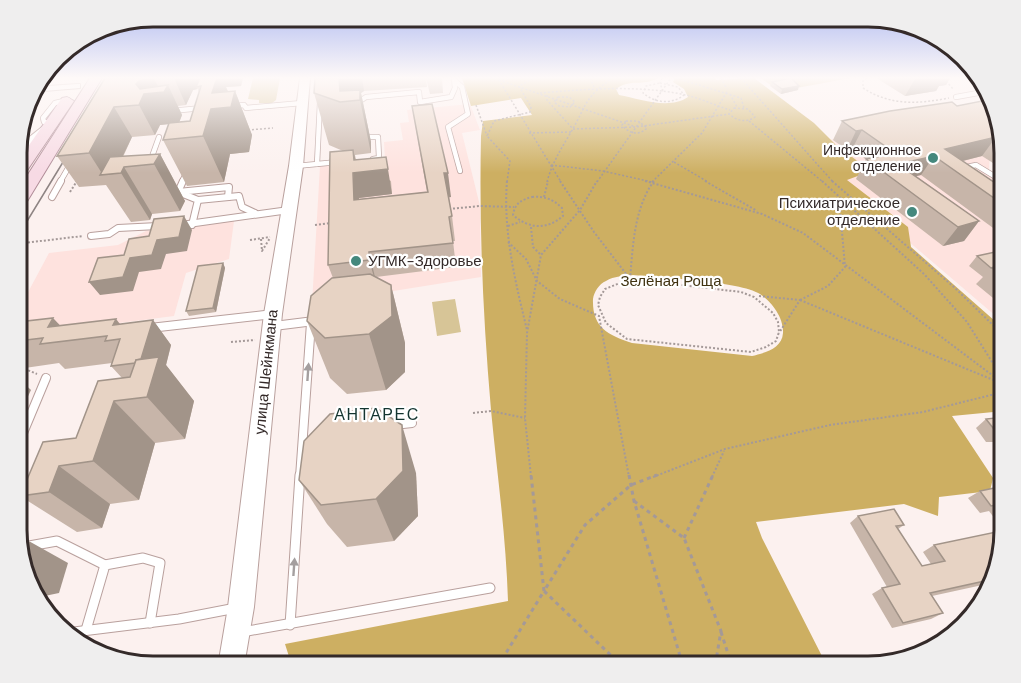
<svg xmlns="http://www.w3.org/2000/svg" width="1021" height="683" font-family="'DM Sans',sans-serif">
	<rect width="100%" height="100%" fill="#fcf1ef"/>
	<g fill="#fee2de">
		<path d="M 470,104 L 480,130 L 462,133 L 480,206 L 481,277 L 312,304 L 320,166 L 385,160 L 384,142 L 403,140 L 400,123 L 409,122 L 407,110 Z"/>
		<path d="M 880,130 L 990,152 L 989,170 L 1004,179 L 1004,323 L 832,176 L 803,145 Z"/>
		<path d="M 234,221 L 229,259 L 186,273 L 174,316 L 18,336 L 18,311 L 49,253 L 118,245 L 146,231 Z"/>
	</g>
	<g fill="#d7c597">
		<path d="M 253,78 L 280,78 L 276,100 L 272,103 L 259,103 L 259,100 L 248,99 Z"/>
		<path d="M 760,78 L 851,78 L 780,91 Z"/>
		<path d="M 455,299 L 461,332 L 437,336 L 432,302 Z"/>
	</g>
	<path fill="#cdaf62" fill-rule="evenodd" d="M 462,78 L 658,78 C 642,87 630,78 616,89 L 619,95 C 640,99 669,110 688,97 L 684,89 L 673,82 L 675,78 L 714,78 L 716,80 L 754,78 L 814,123 L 836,145 L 871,171 L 847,180 L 908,227 L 911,247 L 1004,329 L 1004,411 L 952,416 L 993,478 L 990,491 L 939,497 L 938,516 L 904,504 L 756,522 L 762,538 L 827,666 L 292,666 L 285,644 L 508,601 C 506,536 497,473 491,410 C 483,318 479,227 481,136 L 483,121 L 532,115 L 521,98 L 471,106 ZM 633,275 C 661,278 739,281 760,294 C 772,302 784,318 783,333 C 782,349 764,353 752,356 L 632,343 C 607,335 592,327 593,299 C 594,292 599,284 606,281 C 614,276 624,276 633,275 Z"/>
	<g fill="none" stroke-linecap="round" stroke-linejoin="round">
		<defs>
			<g id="lane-far3">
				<path d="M 455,81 L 462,87 L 468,114 L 448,127 L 460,171"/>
				<path d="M 956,97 L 989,91"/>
				<path d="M 234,106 L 244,105 L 246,108 L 302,103"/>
				<path d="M 360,106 L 360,101 L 366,97 L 419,92 L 420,102 L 451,97 L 455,88 L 454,78"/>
				<path d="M 171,111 L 202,108"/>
				<path d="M 52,123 L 44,122 L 43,118 L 55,103 L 68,100"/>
				<path d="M 362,137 L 378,137 L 379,158 L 373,159"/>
				<path d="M 150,162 L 159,137"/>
				<path d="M 317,164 L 320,102"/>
				<path d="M 296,166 L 338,162"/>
				<path d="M 962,168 L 976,165 L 1004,182"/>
				<path d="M 60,182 L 71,163"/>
				<path d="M 182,182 L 186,173"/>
			</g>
			<g id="lane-far2">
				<path d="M 1002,181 L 1004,182"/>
				<path d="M 174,189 L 178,192 L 183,181"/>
				<path d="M 52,197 L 61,181"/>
				<path d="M 198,200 L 239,196 L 242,207 L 255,213"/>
				<path d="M 181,225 L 289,210"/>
				<path d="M 192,225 L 198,200 L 178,192 L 229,187 L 228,197"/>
				<path d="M 91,236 L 109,234 L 118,228 L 158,226"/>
			</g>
			<g id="lane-far1">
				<path d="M 274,326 L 314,321"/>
				<path d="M 150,328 L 273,314"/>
				<path d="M 394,425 L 412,423"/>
				<path d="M 18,445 L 46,378"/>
				<path d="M 300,477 L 311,323"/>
			</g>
			<g id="lane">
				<path d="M 18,548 L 57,541 L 105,565"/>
				<path d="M 290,625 L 300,475"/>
				<path d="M 86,630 L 105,565 L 143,558 L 160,563 L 150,623"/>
				<path d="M 242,632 L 490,588"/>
				<path d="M 66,633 L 179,619 L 236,608"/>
			</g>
			<path id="street" d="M 77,84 L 80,84 L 80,88 L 32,92 L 34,87 Z"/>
			<g id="secondary">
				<path d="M 300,78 L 310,78 L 303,166 L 282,314 L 254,607 L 244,666 L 218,666 L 228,607 L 264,314 L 289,166 Z"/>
				<path d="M 52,119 L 56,120 L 56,126 L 23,155 L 18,156 L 18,146 Z"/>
			</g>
			<g id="primary">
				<path d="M 90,78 L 102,78 L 26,203 L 24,207 L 18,208 L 18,190 Z"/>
				<path d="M 67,97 L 74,101 L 24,175 L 18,177 L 18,161 L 62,98 Z"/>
			</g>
		</defs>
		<use href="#lane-far3" stroke="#b9a09d" stroke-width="6"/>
		<use href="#lane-far2" stroke="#b9a09d" stroke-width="8"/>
		<use href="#lane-far1" stroke="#b9a09d" stroke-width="10"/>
		<use href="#lane" stroke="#b9a09d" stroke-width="11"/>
		<use href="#street" stroke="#b9a09d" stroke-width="2"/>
		<use href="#secondary" stroke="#b9a09d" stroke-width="2"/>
		<use href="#primary" stroke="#b08c97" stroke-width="2"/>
		<g stroke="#a49998" stroke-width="1.5" stroke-dasharray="2 2" stroke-linecap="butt">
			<path d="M 495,78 L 499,80 L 561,182"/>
			<path d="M 590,78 L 595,89"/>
			<path d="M 662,78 L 660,83 L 663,92"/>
			<path d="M 676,78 L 741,98 L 744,108"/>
			<path d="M 721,78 L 727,89"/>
			<path d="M 741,78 L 833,182"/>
			<path d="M 867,78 L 863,81 L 863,88 C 891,106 918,104 949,98"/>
			<path d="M 966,78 L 976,85"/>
			<path d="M 499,80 L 633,126"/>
			<path d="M 502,80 L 511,78"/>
			<path d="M 946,81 L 954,90"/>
			<path d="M 660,83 L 678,87 L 684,95 C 671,105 655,103 643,93 L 646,86 Z"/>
			<path d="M 540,93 C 586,89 635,85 681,94 C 698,97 714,105 730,110"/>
			<path d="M 730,94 L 737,107"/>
			<path d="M 547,95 L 547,100 L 573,129 L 636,127 L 729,114"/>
			<path d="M 558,97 L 569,97 L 575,102 L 570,107 L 559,106 L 554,102 Z"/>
			<path d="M 476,105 L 487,136"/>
			<path d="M 734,108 L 748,109 L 755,117 C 746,123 737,121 729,114 Z"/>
			<path d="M 626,121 L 638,121 L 647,128 C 639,136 629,134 622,125 Z"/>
			<path d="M 749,121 L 823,182"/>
			<path d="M 248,130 L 273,128"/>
			<path d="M 529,133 L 571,132"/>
			<path d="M 674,162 L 708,182"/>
			<path d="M 551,165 L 603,171 L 652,182"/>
			<path d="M 76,182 L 77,180"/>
			<path d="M 507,182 L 510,161 L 487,136 L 494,121 L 530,112 L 531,107 L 519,86 L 534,78"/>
			<path d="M 547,182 C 552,163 561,149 571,132 C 587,105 584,97 613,78"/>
			<path d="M 597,182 L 671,78"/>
			<path d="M 652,182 L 702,133 L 728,90"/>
		</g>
		<g stroke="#a49998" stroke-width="2" stroke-dasharray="2 2" stroke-linecap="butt">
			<path d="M 507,181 C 503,231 515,281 527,330"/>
			<path d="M 560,181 L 594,232 L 630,279"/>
			<path d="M 645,181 L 762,214 L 803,233 L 1004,384"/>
			<path d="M 705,181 L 757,211"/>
			<path d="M 822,181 L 924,274 L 967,322 L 1004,381"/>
			<path d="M 832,181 L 955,288 L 999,331 L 1004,340"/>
			<path d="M 70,192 L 77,181"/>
			<path d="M 532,197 C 544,196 553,199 562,208 L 563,216 C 547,230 529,229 513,215 C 515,203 521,200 532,197 Z"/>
			<path d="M 544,197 L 548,181"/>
			<path d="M 449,209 L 480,206 L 514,207"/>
			<path d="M 315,225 L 330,223"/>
			<path d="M 508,226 L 520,222"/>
			<path d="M 531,227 L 533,247 L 541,255"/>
			<path d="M 261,239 L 262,251 L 270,238"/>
			<path d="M 250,240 L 270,237"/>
			<path d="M 508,242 L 526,259 L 537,281 L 560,299 L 599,316 L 629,477"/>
			<path d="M 24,243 L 83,236"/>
			<path d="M 630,279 L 741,292 L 754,297 L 773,313 L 778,322 L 779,332 L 776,341 L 766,347 L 751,352 L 627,339 L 606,323 L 598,305 L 600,297 L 605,289 Z"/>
			<path d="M 630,279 C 633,246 634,208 654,181"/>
			<path d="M 759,296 L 800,300 L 779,333"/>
			<path d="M 800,300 L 1003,384"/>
			<path d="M 800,300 L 828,286 L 845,267 L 839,197"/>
			<path d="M 231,342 L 255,340"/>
			<path d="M 27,365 L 25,369 L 37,374"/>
			<path d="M 473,413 L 491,411 L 525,418"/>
			<path d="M 531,477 L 525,418 L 527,333 L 541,255 L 580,210 L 597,181"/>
			<path d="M 653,477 L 725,449 L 830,425 L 923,412 L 991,395 L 1004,394"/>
			<path d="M 712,477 L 724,451"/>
		</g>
		<g stroke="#a49998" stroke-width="3" stroke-dasharray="4 4" stroke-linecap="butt">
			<path d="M 629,475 L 634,501 L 683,666"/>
			<path d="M 634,501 L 684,538 L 721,631 L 715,666"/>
			<path d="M 684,538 L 713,475"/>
			<path d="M 721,632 L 732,666"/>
			<path d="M 498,666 L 544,591 L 531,475"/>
			<path d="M 622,666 L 544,591 L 585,525 L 631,485 L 657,475"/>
		</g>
		<use href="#lane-far3" stroke="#fff" stroke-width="4.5"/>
		<use href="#lane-far2" stroke="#fff" stroke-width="6"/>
		<use href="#lane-far1" stroke="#fff" stroke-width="8"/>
		<use href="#lane" stroke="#fff" stroke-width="9"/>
		<use href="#street" fill="#fff" fill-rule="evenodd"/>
		<use href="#secondary" fill="#fff" fill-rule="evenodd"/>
		<use href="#primary" fill="#f7dae4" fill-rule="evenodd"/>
		<path stroke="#8e8483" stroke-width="1.5" d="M 18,236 L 71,149"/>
	</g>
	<g fill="#c7b5a9" fill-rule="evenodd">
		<path d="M 105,78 L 243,78 L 241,86 L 226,87 L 228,91 L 235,91 L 252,135 L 249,152 L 230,154 L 224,182 L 187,186 L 163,140 L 169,124 L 160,125 L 155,135 L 132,137 L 123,157 L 160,154 L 185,201 L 180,211 L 152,214 L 150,220 L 131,222 L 106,185 L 79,187 L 57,156 ZM 198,89 L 199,93 L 190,121 L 179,122 L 182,115 L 178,106 L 186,105 L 193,90 Z"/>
		<path d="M 315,78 L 426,78 L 427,87 L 364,91 L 361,93 L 371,142 L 371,153 L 355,155 L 356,160 L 391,181 L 392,194 L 359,198 L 359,199 L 427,192 L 412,106 L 451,197 L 449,197 L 452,216 L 455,241 L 453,241 L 456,267 L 376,277 L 391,285 L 405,343 L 405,372 L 386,390 L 347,394 L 330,378 L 307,321 L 333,278 L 328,265 L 343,151 L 329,145 L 314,93 Z"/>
		<path d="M 426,78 L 442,78 L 443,93 L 430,94 Z"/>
		<path d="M 879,78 L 950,78 L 946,85 L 939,86 L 936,91 L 905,96 L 878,79 Z"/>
		<path d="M 772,82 L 798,90 L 781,94 L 770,86 Z"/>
		<path d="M 991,96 L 1004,144 L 1004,170 L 982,156 L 963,161 L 1004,189 L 1004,236 L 921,175 L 916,176 L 979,221 L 964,241 L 943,246 L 856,179 L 866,159 L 852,149 L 847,150 L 833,140 L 842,121 L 957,106 L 988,100 Z"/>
		<path d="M 977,256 L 1004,259 L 1004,307 L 976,284 L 983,277 L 969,266 Z"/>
		<path d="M 223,263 L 225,268 L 216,312 L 189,316 L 186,311 Z"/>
		<path d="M 153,320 L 171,345 L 166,365 L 194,401 L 185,439 L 155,443 L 139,500 L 110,504 L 102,528 L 77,532 L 20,496 L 76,438 L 122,378 L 111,366 L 112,363 L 65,369 L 59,363 L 18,369 L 18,322 L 60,325 L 120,324 Z"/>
		<path d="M 1004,417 L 1004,442 L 986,442 L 976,428 L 986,419 Z"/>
		<path d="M 416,473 L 418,516 L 394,541 L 347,547 L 327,524 L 299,480 Z"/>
		<path d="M 1004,486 L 1004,531 L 989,511 L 980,513 L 968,498 L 980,491 Z"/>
		<path d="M 858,516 L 904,525 L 898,529 L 922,566 L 931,564 L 923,552 L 934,545 L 1003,542 L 987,584 L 932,596 L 943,613 L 931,619 L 892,628 L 872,594 L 882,588 L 887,587 L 850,523 Z"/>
	</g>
	<g fill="#a29489">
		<path d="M 149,78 L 154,78 L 161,93 L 168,85 L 182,115 L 179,123 L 160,125 L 155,135 L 139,105 L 136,84 L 139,81 Z"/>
		<path d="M 174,78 L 243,78 L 241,86 L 226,87 L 232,102 L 235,91 L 252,135 L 249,152 L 230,154 L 224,182 L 203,136 L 201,86 L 196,87 L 197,89 L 193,90 L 186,105 Z"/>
		<path d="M 339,78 L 362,78 L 364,91 L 361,93 L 371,142 L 371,153 L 360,100 L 340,91 Z"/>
		<path d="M 924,78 L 950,78 L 946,85 L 939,86 L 936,91 L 905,96 L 915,79 Z"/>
		<path d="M 799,86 L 798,90 L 781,94 L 782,89 Z"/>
		<path d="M 114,107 L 132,137 L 114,174 L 103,175 L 89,153 Z"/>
		<path d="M 862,130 L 852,149 L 847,150 L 856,131 Z"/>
		<path d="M 996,137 L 982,156 L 946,165 L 945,149 Z"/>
		<path d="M 353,150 L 359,173 L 386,157 L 392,194 L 359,198 L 360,225 L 354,200 Z"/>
		<path d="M 160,154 L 185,201 L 180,211 L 154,164 Z"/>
		<path d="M 934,156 L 921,175 L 896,181 L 898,164 Z"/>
		<path d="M 124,167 L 152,214 L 150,220 L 121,173 Z"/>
		<path d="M 444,173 L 448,173 L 451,197 L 446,198 Z"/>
		<path d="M 184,216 L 192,230 L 187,251 L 166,254 L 161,269 L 139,272 L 133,291 L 100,295 L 89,282 L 130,258 L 157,240 Z"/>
		<path d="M 979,221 L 964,241 L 943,246 L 958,227 Z"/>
		<path d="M 369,252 L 375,277 L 376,284 L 369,260 Z"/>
		<path d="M 223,263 L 225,268 L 216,312 L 213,308 Z"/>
		<path d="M 391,285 L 405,343 L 405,372 L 386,390 L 369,334 Z"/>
		<path d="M 53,318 L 74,340 L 48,327 Z"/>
		<path d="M 116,319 L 136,344 L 113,325 Z"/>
		<path d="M 153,320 L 171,345 L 166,365 L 194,401 L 185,439 L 147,397 L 140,363 Z"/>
		<path d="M 18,378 L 31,390 L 22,409 L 18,405 Z"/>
		<path d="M 114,401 L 155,443 L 139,500 L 93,461 Z"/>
		<path d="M 402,425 L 416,473 L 418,516 L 394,541 L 376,499 Z"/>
		<path d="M 59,466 L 110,504 L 102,528 L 49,492 Z"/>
		<path d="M 18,535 L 68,563 L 59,593 L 35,598 L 18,548 Z"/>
	</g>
	<g fill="#e7d3c4" stroke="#a29489" stroke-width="1.5">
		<path d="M 105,78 L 149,78 L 139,81 L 136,84 L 140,89 L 168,85 L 164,92 L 144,94 L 139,105 L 114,107 L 89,153 L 57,156 Z"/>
		<path d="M 200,78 L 217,78 L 212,93 L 235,91 L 231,107 L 211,109 L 203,136 L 163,140 L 169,123 L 190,121 L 201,86 L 196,87 Z"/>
		<path d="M 315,78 L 339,78 L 340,91 L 360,90 L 360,100 L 340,102 L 314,93 Z"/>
		<path d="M 791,78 L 799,86 L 782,89 L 772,82 Z"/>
		<path d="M 992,99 L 1003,141 L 996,137 L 945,149 L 1004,189 L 1004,205 L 934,156 L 898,164 L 979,221 L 958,227 L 866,159 L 895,153 L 862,130 L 856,131 L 842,121 L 890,111 L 952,102 L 957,106 Z"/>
		<path d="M 432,104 L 448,173 L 444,173 L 452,216 L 449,217 L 453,243 L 369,252 L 369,260 L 328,265 L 330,152 L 353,150 L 354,160 L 386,157 L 388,169 L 353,173 L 354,200 L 428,192 L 412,106 Z"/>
		<path d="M 160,154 L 154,164 L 124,167 L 121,173 L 100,175 L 110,157 Z"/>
		<path d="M 184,216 L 179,237 L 157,240 L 152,255 L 130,258 L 123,277 L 89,282 L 98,258 L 124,255 L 129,239 L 149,236 L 154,219 Z"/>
		<path d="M 995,252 L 1004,259 L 1004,264 L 991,268 L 977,256 Z"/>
		<path d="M 223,263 L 213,308 L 186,311 L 198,266 Z"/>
		<path d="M 1004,264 L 1004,278 L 992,268 Z"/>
		<path d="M 370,274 L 391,285 L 392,316 L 369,334 L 325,338 L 307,321 L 311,296 L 332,278 Z"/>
		<path d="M 53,318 L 48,327 L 116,319 L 113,325 L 153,320 L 141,359 L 136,360 L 135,363 L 111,366 L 120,339 L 105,341 L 107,336 L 40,344 L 43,338 L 18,341 L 18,322 Z"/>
		<path d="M 159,357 L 147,397 L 114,401 L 93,461 L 59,466 L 49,492 L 20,496 L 43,442 L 76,438 L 98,381 L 130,377 L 136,360 Z"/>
		<path d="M 376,408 L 402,425 L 403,471 L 376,499 L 321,505 L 299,480 L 304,441 L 330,414 Z"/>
		<path d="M 1004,417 L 1004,434 L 997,433 L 986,419 Z"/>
		<path d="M 1004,486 L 1004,508 L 1001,504 L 991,506 L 980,491 Z"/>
		<path d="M 894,509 L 904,525 L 896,526 L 922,566 L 945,561 L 934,545 L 996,532 L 1003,542 L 989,580 L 930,593 L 943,613 L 903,623 L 882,588 L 900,584 L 858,516 Z"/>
	</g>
	<defs><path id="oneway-solid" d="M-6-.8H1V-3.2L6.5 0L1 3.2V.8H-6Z" transform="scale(1.5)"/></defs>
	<g fill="#a49f9f">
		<use href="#oneway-solid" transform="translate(308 372) rotate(-86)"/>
		<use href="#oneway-solid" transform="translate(294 567) rotate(-86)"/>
	</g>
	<linearGradient id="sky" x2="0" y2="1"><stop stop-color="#afbaf1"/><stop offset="0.45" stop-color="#fef9f8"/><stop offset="1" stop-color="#fef9f8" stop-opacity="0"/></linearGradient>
	<rect width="1021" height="173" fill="url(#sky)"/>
	<g fill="#44887d" stroke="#fff" stroke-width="2">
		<circle cx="933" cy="158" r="6"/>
		<circle cx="912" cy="212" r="6"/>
		<circle cx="356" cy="261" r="6"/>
	</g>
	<g text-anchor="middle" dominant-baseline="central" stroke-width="4.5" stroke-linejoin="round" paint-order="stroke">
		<g font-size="14" fill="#342a29" stroke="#fff" text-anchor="end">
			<text x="921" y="150">Инфекционное<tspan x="921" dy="16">отделение</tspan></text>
		</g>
		<g font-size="15" fill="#342a29" stroke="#fff" text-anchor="end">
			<text x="900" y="203">Психиатрическое<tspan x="900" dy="17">отделение</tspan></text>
			<text x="368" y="261" text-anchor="start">УГМК-Здоровье</text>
		</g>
		<g font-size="15" fill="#413412" stroke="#fff">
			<text x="671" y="281">Зелёная Роща</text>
		</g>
		<g font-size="15" fill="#342a29" stroke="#fff">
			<text transform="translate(266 372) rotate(-84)">улица Шейнкмана</text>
		</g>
		<g font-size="16" letter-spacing="1.5" fill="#143530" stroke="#fff">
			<text x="377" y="414">АНТАРЕС</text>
		</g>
	</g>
	<path d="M0 0H1021V683H0ZM153 27H868A126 126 0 0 1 994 153V530A126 126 0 0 1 868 656H153A126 126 0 0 1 27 530V153A126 126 0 0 1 153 27Z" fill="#efeeee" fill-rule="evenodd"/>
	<path fill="none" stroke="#342a29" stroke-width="3" d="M153 27H868A126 126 0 0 1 994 153V530A126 126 0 0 1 868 656H153A126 126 0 0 1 27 530V153A126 126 0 0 1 153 27Z"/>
</svg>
